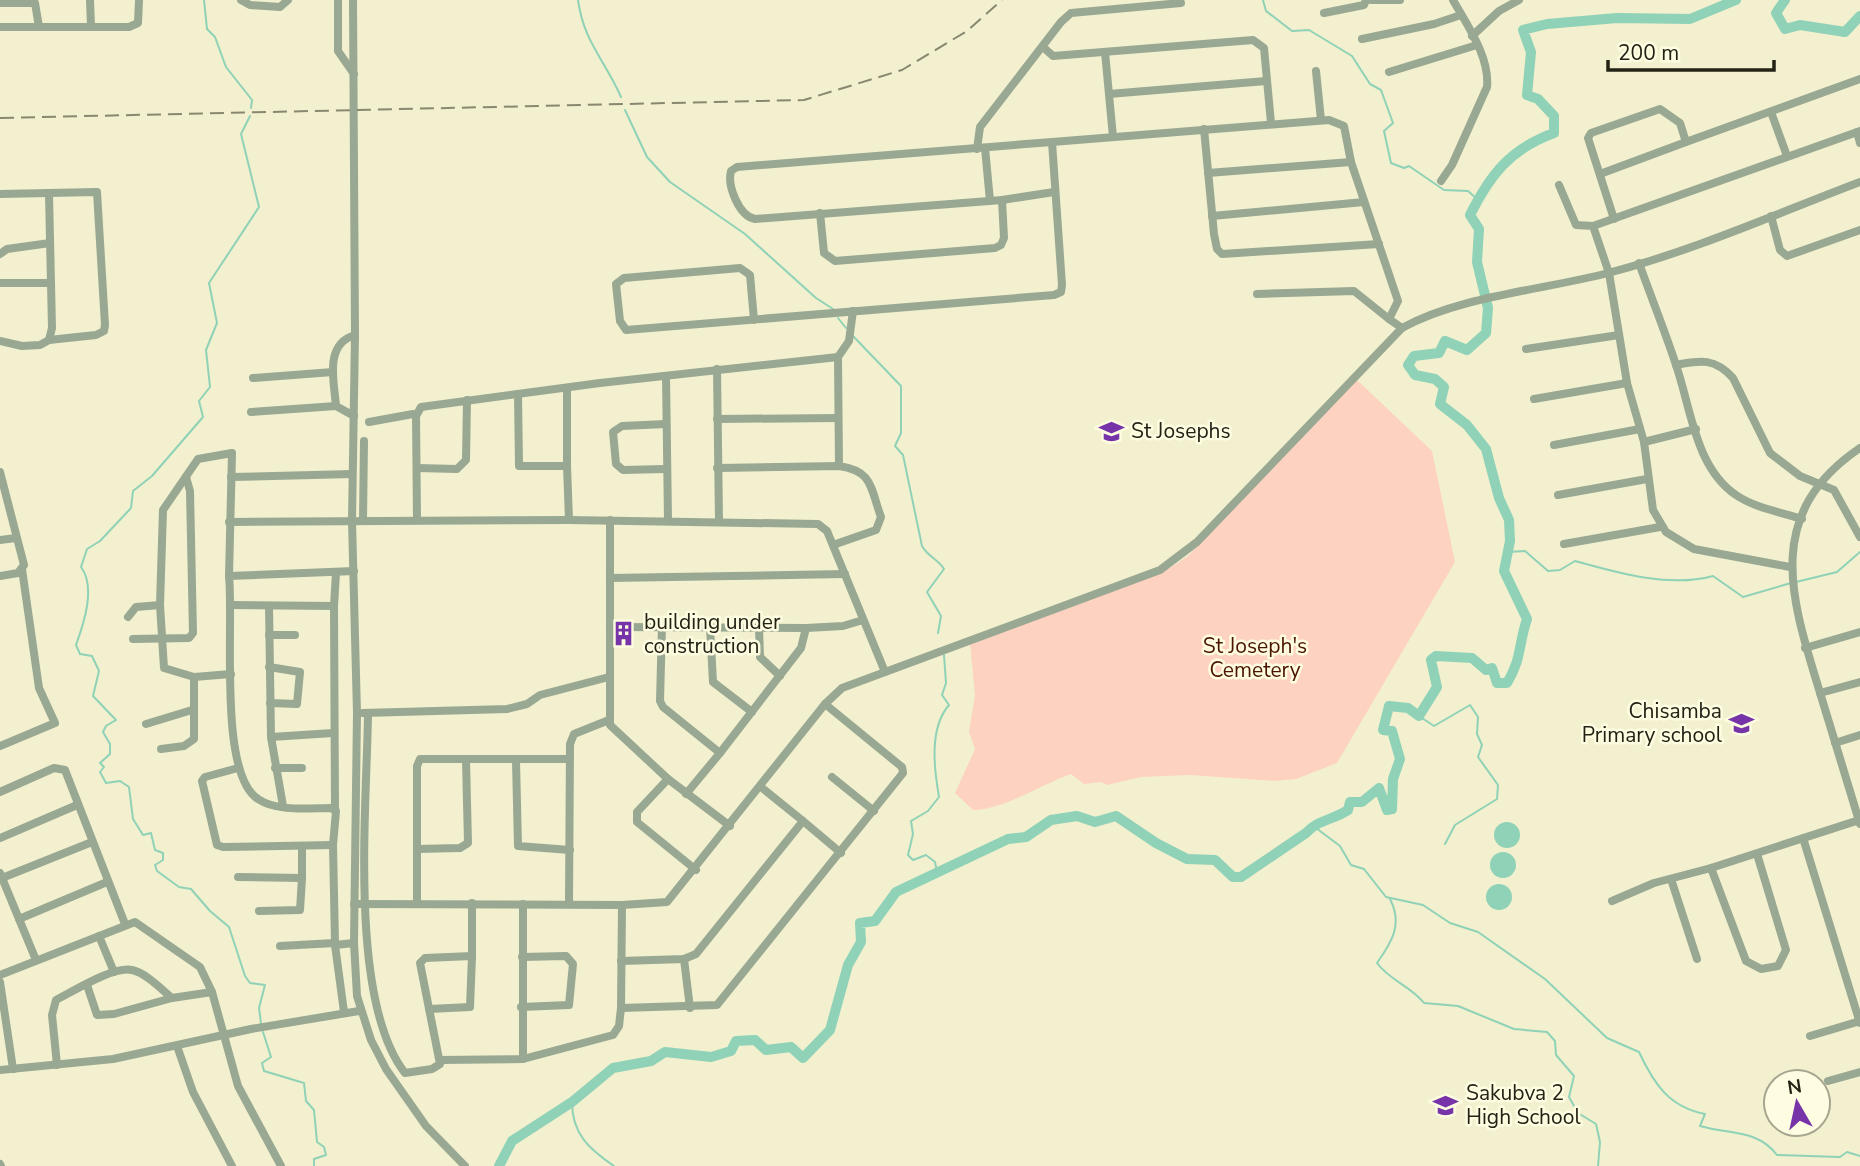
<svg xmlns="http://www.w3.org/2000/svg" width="1860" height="1166" font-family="'Nunito Sans',sans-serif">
	<rect width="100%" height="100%" fill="#f2f0ce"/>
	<path fill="#fed2c1" d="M 1357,380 L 1432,451 L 1455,562 L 1337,763 L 1296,779 L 1274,781 L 1190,775 L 1141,777 L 1107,785 L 1101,782 L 1084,784 L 1071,774 C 1040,785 1005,809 973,810 L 955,793 L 975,749 L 969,732 L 975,695 L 970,643 L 1170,568 L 1188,556 Z"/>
	<g fill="#8fd2b7">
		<circle cx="1507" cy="835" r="13"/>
		<circle cx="1503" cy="865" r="13"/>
		<circle cx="1499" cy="897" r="13"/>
	</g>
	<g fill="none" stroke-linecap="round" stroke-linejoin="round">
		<g stroke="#8fd2b7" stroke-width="2">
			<path d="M 204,0 L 207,29 L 215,37 L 226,67 L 252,100 L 251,108"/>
			<path d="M 578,0 C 584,43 605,60 621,97"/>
			<path d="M 1263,0 L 1266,11 L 1292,31 L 1309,30 L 1352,56 L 1370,84 L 1381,90 L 1393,123 L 1384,131 L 1391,163 L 1404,168 L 1409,166 L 1444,190 L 1468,191 L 1478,200"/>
			<path d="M 625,110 L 647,157 L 670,182 L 745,234 L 816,298 L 833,309"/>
			<path d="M 250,116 L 241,134 L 259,207 L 209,283 L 217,323 L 206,350 L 210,387 L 199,401 L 203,417 L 152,476 L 133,491 L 131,508 L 100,541 L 87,549 L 81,567 C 96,587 84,623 76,645 L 80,654 L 92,656 L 99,671 L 93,696 L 116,720 L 106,726 L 103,732 L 110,744 L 110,754 L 100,763 L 104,767 L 100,772 L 106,783 L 120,781 L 129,787 L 133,819 L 143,835 L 151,833 L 155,850 L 163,853 L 163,860 L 155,865 L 157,871 L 179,887 L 191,889 L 210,911 L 229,927 L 245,976 L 250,983 L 265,985 L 259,1008 L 261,1023"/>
			<path d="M 838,318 L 846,328"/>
			<path d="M 852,335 L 901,386 L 901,433 L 895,446 L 903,455 L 922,546 C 928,557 938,559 944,569 L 927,592 L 941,616 L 938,633"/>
			<path d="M 1508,552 L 1525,551 L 1548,571 L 1560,570 L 1575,561 C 1618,573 1669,588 1713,576 L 1743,597 L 1791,583"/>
			<path d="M 1796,582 L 1837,572 L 1860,552"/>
			<path d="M 1419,716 L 1434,726 L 1470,705 L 1478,717 L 1477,734 L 1482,745 L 1478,757 L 1498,785 L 1497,799 L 1455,825 L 1445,844"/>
			<path d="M 1312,825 L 1340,846 L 1351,865 L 1364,869 L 1386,897 L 1423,905 L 1450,923 L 1478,932 L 1545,979 L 1607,1038 L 1639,1052 C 1654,1084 1669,1107 1705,1114 L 1700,1126 C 1731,1135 1757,1129 1777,1155 L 1840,1157 L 1847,1152 L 1860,1156"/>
			<path d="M 937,872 L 935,862 L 926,855 L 913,860 L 908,855 L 913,834 L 911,821 L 928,811 L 939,797 C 934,768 929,728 949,705 L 942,695 L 946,683 L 944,655"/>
			<path d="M 1390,899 C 1403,924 1392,942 1377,963 C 1390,981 1411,986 1424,1003 L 1458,1006 L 1514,1029 L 1547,1032 L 1555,1041 L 1556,1055 L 1574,1076 L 1569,1097 L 1578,1113 L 1596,1124 L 1600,1142 L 1598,1166"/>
			<path d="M 263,1032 L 271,1057 L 262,1063 L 264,1071 L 304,1083 L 306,1101 L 314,1110 L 317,1142 L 324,1147 L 326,1155 L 314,1159 L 314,1166"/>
			<path d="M 572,1102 C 572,1134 589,1149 614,1166"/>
		</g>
		<g stroke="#8fd2b7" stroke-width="10">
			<path d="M 1785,0 L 1776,13 L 1785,29 L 1800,25 L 1845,32 L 1860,16"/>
			<path d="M 499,1166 L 512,1141 L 572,1102 L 613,1068 L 651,1061 L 665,1052 L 711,1057 L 731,1051 L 736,1041 L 755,1040 L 766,1050 L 791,1047 L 803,1058 L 830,1030 L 848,965 L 861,942 L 860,923 L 875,921 L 896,892 L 1008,839 L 1026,837 L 1051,820 L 1077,816 L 1095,822 L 1116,816 L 1156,843 L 1187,859 L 1215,860 L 1233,877 L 1241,877 L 1306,833 C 1317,820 1333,820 1348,810 L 1350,802 L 1362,802 L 1379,788 L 1387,810 L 1392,809 L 1393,779 L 1400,759 L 1392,731 L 1383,730 L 1389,706 L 1408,708 L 1419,716 L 1437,687 L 1431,660 L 1436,656 L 1472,658 L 1486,670 L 1492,668 L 1497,683 L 1507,683 C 1522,658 1518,646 1527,619 L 1504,571 L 1510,541 L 1509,520 L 1499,498 L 1486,449 L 1467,425 L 1440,404 L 1444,387 L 1435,379 L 1415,375 L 1408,365 L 1414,356 L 1439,353 L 1445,341 L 1467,350 L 1486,333 L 1488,308 L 1477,262 L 1479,229 L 1470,215 C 1490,175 1510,149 1554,133 L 1554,116 L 1538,99 L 1527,95 L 1531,52 L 1523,30 L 1547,24 L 1617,18 L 1690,19 L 1736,0"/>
		</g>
		<g stroke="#99a892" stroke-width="8">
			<path d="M 90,0 L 91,26"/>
			<path d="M 241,0 L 250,5 L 280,7 L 288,0"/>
			<path d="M 338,0 L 338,51 L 354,74"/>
			<path d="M 353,0 L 355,335 L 352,521 L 357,713 L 354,943 L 357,996 L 371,1040 L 386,1069 L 426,1126 L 465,1166"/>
			<path d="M 1371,0 L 1400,0"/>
			<path d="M 0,3 L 35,3 L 39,27"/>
			<path d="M 1324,13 L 1364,5 L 1366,0"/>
			<path d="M 0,27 L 129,27 L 138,23 L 139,0"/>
			<path d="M 1472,36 L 1499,11 L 1519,0"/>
			<path d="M 1362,39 L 1434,24 L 1461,15"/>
			<path d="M 1043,47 L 1053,56 L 1253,40 L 1264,48 L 1271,123"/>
			<path d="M 1105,52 L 1113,137"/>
			<path d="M 1316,71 L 1321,120"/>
			<path d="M 1389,72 L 1477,45"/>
			<path d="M 1109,94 L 1266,81"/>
			<path d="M 1771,112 L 1787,156"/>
			<path d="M 1204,129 L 1214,234 L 1217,249 L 1222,254 L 1379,244"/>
			<path d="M 1857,132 L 1860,143"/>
			<path d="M 1052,142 L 737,167 L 731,171 C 727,186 739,216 755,219 L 1002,200 L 1054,192"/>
			<path d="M 985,148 L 990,201"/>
			<path d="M 977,149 L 980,127 L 1061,22 L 1071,13 L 1181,3"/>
			<path d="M 1208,173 L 1351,162"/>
			<path d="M 1600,174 L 1686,142"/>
			<path d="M 1441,181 L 1452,165 L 1487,87 C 1490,57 1467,25 1453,0"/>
			<path d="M 1559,185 L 1576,225 L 1593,226 L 1609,273 L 1627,383 L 1644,442 L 1653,510 L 1666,532 L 1694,549 L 1790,567"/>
			<path d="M 0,194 L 97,192 L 105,325 L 104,331 L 96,335 L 49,340 L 40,345 L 22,346 L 0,341"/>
			<path d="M 820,213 L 824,253 L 835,261 L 995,248 L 1001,245 L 1004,238 L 1002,200"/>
			<path d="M 1212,216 L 1364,202"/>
			<path d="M 1771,216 L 1780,250 L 1787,256 L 1860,230"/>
			<path d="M 1614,219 L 1588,138 L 1591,133 L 1660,109 L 1680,123 L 1686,142 L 1860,79"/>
			<path d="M 1593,226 L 1860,131"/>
			<path d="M 0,254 L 7,249 L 50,243"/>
			<path d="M 1639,263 C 1651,297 1665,331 1676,365 C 1691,408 1695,467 1736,495 C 1755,508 1780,512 1802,519"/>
			<path d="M 0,283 L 51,283"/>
			<path d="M 1257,294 L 1354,291 L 1389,319"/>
			<path d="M 754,320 L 750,275 L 740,268 L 624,278 L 616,284 L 620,321 L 626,330 L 1054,295 L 1061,292 L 1062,285 L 1052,142 L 1329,120 L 1344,126 L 1351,162 L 1398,301 L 1389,319 L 1402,328"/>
			<path d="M 49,340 L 52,328 L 49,194"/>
			<path d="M 1526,349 L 1619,335"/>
			<path d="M 1676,365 C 1701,360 1715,358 1733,378 L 1770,453 L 1800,476 L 1834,490 L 1860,537"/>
			<path d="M 717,369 L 719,521"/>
			<path d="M 666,376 L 668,520"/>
			<path d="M 253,378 L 333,372"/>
			<path d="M 518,394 L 519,466 L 567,466 L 567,388"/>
			<path d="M 1534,399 L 1627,383"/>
			<path d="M 251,412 L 336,406"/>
			<path d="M 354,416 L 336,406 C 334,381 324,344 355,335"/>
			<path d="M 717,419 L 838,418"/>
			<path d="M 369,422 L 413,414"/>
			<path d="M 1644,442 L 1696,429"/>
			<path d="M 1554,445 L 1640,429"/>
			<path d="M 1860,448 C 1761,515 1792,601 1821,696 C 1834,739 1847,781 1860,824"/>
			<path d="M 567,466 L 569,520"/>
			<path d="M 839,466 L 838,357 L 849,341 L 853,311"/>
			<path d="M 417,468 L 457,469 L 466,460 L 467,400"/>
			<path d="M 717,468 L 839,466 C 873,471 870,487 881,517 L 876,530 L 833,545"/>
			<path d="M 665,469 L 623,470 L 616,464 L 613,432 L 622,426 L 666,424"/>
			<path d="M 0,472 L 24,565 L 18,573 L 0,576"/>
			<path d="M 231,477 L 352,474"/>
			<path d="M 1558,495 L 1647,479"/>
			<path d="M 417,520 L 416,416 L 421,407 L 600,383 L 838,357"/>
			<path d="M 610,520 L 610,725 L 668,779 L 730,826"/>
			<path d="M 363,521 L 364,441"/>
			<path d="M 229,522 L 569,520 L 818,524 L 827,531 L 885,672"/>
			<path d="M 0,540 L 16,538"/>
			<path d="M 1564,544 L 1660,527"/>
			<path d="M 354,571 L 229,576 C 234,623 218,774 258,799 C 277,812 309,808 331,808 L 336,811 L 333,845 L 335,943 L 335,945 L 354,943"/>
			<path d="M 229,576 L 232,453 L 198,459 L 163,510 L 160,605 L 164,668 L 194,677 L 231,674"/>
			<path d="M 610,578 L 845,574"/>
			<path d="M 232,605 L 334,606 L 336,573"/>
			<path d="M 269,606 L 271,737 L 283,806"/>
			<path d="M 334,606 L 335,809"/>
			<path d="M 128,617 L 136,607 L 160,605"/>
			<path d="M 662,626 L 660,701 L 663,707 L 720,753 L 801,648 L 806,628"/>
			<path d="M 611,627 L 806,628 L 843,626 L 863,620"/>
			<path d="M 710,627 L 713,682 L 752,712"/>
			<path d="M 759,628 L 760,657 L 780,676"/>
			<path d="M 269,635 L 295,635"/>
			<path d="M 133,639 L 189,638 L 193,633 L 190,491 L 186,477"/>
			<path d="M 1805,648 L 1860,632"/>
			<path d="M 269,667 L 300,672 L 297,704 L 270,703"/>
			<path d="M 1820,693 L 1860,682"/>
			<path d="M 363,713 L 507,709 L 527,704 L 540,695 L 609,677"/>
			<path d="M 368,713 C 367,805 348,1000 405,1073 L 432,1069 L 440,1064 L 420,963 L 425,958 L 472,956 L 472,903"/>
			<path d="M 146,724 L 192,710"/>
			<path d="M 271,737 L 333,733"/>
			<path d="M 1835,743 L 1860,735"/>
			<path d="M 0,746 L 55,723 L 39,688 L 22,569"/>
			<path d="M 161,749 L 184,746 L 194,739 L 194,677"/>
			<path d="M 516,761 L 518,846 L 570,850"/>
			<path d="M 238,768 L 205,777 L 202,781 L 217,845 L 223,847 L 333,845"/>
			<path d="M 275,768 L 302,768"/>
			<path d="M 832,777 L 874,811"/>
			<path d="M 668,779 L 637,812 L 637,822 L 696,870"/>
			<path d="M 0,792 L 54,768 L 65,770 L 125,924"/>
			<path d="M 686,794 L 720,753"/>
			<path d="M 803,821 L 841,853"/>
			<path d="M 0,838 L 77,805"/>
			<path d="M 1803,838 L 1860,1023"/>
			<path d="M 417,849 L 460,848 L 468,843 L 466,760"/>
			<path d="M 1711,868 L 1746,961 L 1761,969 L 1778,966 L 1786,950 L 1757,854"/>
			<path d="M 0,873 L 36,960"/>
			<path d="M 238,877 L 302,878 L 302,847"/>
			<path d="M 2,878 L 92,842"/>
			<path d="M 1671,879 L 1697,959"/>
			<path d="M 1612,901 L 1654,883 L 1711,868 L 1859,820"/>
			<path d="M 417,903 L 417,766 L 420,759 L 569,759"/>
			<path d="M 354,904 L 622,905 L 667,902 L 825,704 L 842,688 L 1160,570 L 1197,542 L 1402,328 C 1460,296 1543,290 1608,273 C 1693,251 1778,213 1860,182"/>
			<path d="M 569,904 L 570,744 L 574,734 L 609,720"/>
			<path d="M 622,905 L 621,1008 L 717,1005 L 903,773 L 902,767 L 825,704"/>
			<path d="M 259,911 L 300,910 L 302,878"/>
			<path d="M 19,919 L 107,882"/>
			<path d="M 99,936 L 114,972"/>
			<path d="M 335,945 L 344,1012"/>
			<path d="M 280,946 L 335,943"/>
			<path d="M 684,959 L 690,1008"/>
			<path d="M 621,961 L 684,959 L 696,954 L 803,821 L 761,787"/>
			<path d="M 0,975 L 135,922 L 200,967 L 212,992 L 172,998 C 161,989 146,973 132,970 C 113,966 74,991 56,1000 L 52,1015 L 57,1065"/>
			<path d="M 0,982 L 13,1069"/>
			<path d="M 87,985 L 97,1015 L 114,1014 L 172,998"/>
			<path d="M 212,992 L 238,1086 L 281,1166"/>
			<path d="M 521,1007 L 569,1005 L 573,964 L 566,956 L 522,957"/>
			<path d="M 429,1009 L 470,1007 L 472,956"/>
			<path d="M 1810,1036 L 1860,1021"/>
			<path d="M 177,1046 L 193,1092 L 232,1166"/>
			<path d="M 523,1059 L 613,1035 L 619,1026 L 621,1008"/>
			<path d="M 440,1060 L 523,1059 L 523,904"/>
			<path d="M 0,1070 L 113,1059 L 251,1029 L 359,1011"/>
			<path d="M 1828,1081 L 1860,1072"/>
			<path d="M 0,1164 L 1,1166"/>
		</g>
		<path stroke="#898770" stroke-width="2" stroke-dasharray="14 7" stroke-linecap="butt" d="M 0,118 L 804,100 L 902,70 L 967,31 L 1002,0"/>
	</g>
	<defs>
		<symbol id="university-bare" viewBox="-9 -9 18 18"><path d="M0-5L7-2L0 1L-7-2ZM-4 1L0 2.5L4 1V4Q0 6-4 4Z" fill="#7734a8" stroke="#fefde1" stroke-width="2.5" paint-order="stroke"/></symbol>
		<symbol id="building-bare" viewBox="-9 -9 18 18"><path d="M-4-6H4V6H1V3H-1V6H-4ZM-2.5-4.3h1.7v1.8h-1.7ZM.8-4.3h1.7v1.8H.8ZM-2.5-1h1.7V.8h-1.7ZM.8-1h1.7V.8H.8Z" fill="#7734a8" stroke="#fefde1" stroke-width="2.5" paint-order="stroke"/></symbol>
		<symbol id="school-bare" viewBox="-9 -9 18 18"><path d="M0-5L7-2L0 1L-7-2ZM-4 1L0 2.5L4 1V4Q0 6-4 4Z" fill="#7734a8" stroke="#fefde1" stroke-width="2.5" paint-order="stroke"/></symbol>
	</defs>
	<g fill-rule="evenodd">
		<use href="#university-bare" x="1094" y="414" width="35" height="35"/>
		<use href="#building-bare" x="606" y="616" width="35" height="35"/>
		<use href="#school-bare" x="1724" y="706" width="35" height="35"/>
		<use href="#school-bare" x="1428" y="1088" width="35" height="35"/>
	</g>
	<g text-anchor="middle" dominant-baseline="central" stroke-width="5" stroke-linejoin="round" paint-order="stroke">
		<g font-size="21" fill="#232215" stroke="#fefde1" text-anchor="start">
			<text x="1131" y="431">St Josephs</text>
			<text x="644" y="622">building under<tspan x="644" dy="24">construction</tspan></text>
			<text x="1722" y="711" text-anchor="end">Chisamba<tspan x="1722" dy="24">Primary school</tspan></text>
			<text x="1466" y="1093">Sakubva 2<tspan x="1466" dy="24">High School</tspan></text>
		</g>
		<g font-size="21" fill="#4b1600" stroke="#fefde1">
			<text x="1255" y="646">St Joseph's<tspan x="1255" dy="24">Cemetery</tspan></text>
		</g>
	</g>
	<g transform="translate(1797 1103) rotate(351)"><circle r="33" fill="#fefde1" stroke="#a6a58f" stroke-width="2"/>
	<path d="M0-5L12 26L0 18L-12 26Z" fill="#7734a8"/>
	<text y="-10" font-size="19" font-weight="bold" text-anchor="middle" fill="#232215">N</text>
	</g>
	<path d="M1608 60v10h166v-10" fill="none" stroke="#232215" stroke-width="3.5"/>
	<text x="1618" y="60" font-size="21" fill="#232215" stroke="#fefde1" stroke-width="5" paint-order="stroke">200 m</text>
</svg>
